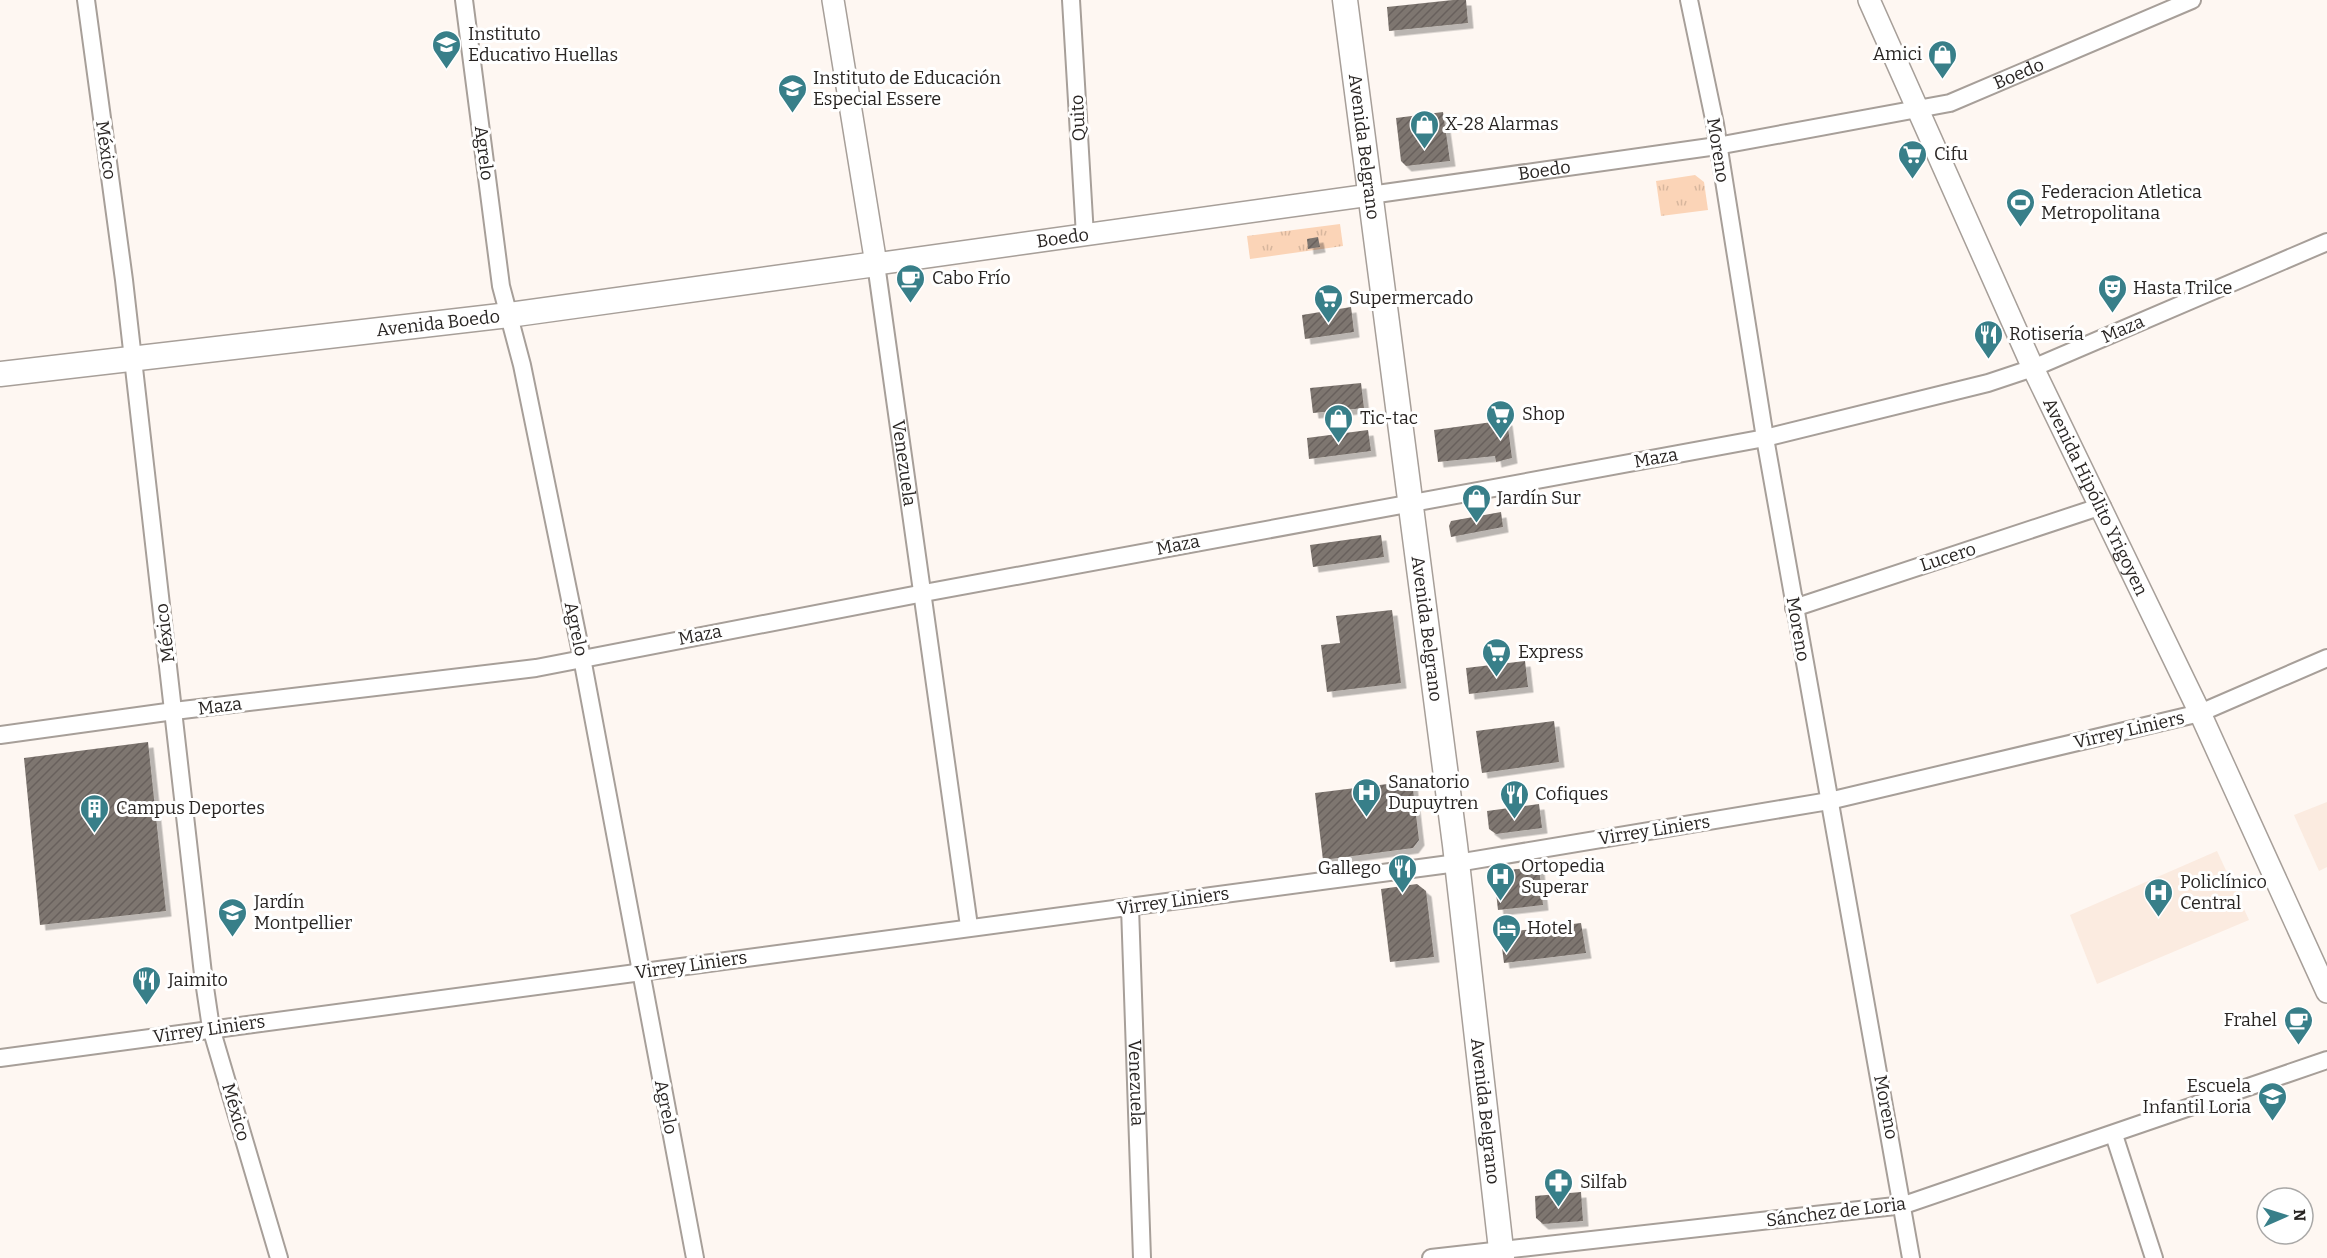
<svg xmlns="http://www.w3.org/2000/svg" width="2327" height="1258" font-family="Bitter,serif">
	<defs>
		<pattern id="grass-tufts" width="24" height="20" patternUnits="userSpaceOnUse" patternTransform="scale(1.5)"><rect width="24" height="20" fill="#fbd4b7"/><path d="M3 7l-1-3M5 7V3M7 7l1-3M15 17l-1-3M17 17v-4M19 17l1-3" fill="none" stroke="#d7b69d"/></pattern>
		<pattern id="building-hatch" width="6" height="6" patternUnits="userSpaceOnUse" patternTransform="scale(1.5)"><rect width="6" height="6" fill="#7e7670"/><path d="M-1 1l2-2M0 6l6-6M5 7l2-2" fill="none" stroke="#67615c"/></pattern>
		<filter id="shadow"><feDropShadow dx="5.5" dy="5.5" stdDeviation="0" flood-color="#0004"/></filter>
	</defs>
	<rect width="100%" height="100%" fill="#fef7f2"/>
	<g fill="#fbebe0">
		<path d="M 2327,802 L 2327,867 L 2319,871 L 2294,815 Z"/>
		<path d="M 2217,851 L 2249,920 L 2097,984 L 2070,915 Z"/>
	</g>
	<g fill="url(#grass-tufts)">
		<path d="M 1695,175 L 1704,182 L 1708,210 L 1661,216 L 1656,181 Z"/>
		<path d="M 1340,224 L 1343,246 L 1250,259 L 1247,236 Z"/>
	</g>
	<g fill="url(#building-hatch)" filter="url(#shadow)">
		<path d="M 1453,0 L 1466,0 L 1468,23 L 1389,31 L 1387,7 Z"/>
		<path d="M 1443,112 L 1450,161 L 1406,166 L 1401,161 L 1396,118 Z"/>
		<path d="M 1318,237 L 1320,247 L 1308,249 L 1307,239 Z"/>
		<path d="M 1351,307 L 1354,332 L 1305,339 L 1302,315 Z"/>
		<path d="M 1361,383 L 1364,408 L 1313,413 L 1310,388 Z"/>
		<path d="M 1507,420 L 1512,458 L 1496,462 L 1495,456 L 1438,462 L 1434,430 Z"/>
		<path d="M 1368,430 L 1371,451 L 1309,459 L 1307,438 Z"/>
		<path d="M 1501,512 L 1503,527 L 1451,537 L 1449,526 L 1451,521 Z"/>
		<path d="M 1381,535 L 1384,557 L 1313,567 L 1310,545 Z"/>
		<path d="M 1392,610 L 1401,683 L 1327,692 L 1321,645 L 1340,643 L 1336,616 Z"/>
		<path d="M 1525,661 L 1528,687 L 1469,694 L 1466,668 Z"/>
		<path d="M 1554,721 L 1559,762 L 1482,773 L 1476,731 Z"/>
		<path d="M 148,742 L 166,911 L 40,925 L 24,758 Z"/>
		<path d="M 1412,781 L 1419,840 L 1413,848 L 1323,860 L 1315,793 Z"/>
		<path d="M 1539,804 L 1542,828 L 1496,834 L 1489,829 L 1487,811 Z"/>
		<path d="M 1539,867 L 1543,905 L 1498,910 L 1494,875 L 1497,871 Z"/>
		<path d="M 1417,884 L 1426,891 L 1434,957 L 1390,962 L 1381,889 Z"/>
		<path d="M 1581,923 L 1586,953 L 1504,963 L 1502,948 L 1497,938 L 1500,933 Z"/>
		<path d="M 1581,1192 L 1583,1221 L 1543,1224 L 1536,1218 L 1535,1196 Z"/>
	</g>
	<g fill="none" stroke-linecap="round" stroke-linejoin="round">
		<defs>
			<g id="minor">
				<path d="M 86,0 L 124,280 L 203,974 L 211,1028 L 279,1258"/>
				<path d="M 464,0 L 501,286 L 522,365 L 582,658 L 695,1258"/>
				<path d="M 1071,0 L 1085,236"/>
				<path d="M 1689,0 L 1715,124 L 1765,438 L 1911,1258"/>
				<path id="s1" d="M 1370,195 L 1717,146 L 1950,103 L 2192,0"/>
				<path id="s2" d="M 876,264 L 969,926"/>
				<path d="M 1794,608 L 2102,506"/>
				<path d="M 0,735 L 174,711 L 536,668 L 924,593 L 1765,438 L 1988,383 L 2033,368 L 2327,242"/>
				<path id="s3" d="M 1130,907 L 1142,1258"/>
				<path d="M 0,1058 L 1457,863 L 1829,801 L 2200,713 L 2327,658"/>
				<path d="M 2114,1135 L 2154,1258"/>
				<path d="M 1431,1258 L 1904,1205 L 2327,1060"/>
			</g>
			<g id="tertiary">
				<path id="s4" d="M 833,0 L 876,264 L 1370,195"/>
				<path id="s5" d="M 1869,0 L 2033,368 L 2200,713 L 2327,992"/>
			</g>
			<g id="secondary">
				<path id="s6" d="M 1345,0 L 1455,845 L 1502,1258"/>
				<path id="s7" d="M 0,374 L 509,315 L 876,264"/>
			</g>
		</defs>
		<use href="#minor" stroke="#a79f99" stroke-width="20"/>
		<use href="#tertiary" stroke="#a79f99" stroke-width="24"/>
		<use href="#secondary" stroke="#a79f99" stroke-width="27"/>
		<use href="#minor" stroke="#fff" stroke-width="16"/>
		<use href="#tertiary" stroke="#fff" stroke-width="21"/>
		<use href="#secondary" stroke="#fff" stroke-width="24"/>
	</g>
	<defs>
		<symbol id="school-pin" viewBox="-11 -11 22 30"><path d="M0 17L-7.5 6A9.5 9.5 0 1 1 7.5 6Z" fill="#387f89" stroke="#fff"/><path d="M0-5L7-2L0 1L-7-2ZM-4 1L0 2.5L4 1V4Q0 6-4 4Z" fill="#fff"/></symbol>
		<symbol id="shop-pin" viewBox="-11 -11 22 30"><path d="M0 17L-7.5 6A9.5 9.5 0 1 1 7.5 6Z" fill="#387f89" stroke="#fff"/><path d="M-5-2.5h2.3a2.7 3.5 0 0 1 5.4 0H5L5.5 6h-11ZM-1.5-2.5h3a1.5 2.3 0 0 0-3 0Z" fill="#fff"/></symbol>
		<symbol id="supermarket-pin" viewBox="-11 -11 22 30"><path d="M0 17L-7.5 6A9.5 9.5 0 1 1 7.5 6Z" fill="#387f89" stroke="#fff"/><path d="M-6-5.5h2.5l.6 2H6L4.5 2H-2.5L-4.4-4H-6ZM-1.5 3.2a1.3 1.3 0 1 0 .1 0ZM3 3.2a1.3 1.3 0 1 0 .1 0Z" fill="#fff"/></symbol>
		<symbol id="stadium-pin" viewBox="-11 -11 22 30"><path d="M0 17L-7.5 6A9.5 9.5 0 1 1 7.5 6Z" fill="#387f89" stroke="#fff"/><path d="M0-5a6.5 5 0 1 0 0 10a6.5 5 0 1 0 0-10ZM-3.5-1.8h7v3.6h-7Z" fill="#fff"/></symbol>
		<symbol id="cafe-pin" viewBox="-11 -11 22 30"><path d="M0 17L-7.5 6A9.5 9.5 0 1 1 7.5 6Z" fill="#387f89" stroke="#fff"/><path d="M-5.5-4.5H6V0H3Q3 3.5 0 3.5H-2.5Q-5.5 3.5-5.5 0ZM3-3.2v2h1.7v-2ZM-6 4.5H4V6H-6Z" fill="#fff"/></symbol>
		<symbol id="theatre-pin" viewBox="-11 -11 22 30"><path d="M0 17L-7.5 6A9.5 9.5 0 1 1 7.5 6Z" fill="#387f89" stroke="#fff"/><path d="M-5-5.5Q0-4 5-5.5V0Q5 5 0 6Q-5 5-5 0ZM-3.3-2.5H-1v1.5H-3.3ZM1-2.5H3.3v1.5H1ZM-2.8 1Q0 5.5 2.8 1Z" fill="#fff"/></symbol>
		<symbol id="restaurant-pin" viewBox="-11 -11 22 30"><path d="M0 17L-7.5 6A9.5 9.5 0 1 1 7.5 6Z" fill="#387f89" stroke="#fff"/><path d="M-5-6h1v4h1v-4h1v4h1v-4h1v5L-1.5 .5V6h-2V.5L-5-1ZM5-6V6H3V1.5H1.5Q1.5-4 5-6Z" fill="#fff"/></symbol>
		<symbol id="hospital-pin" viewBox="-11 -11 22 30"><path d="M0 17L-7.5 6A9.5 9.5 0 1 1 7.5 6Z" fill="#387f89" stroke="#fff"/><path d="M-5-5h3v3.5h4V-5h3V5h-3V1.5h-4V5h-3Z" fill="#fff"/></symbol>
		<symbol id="building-pin" viewBox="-11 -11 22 30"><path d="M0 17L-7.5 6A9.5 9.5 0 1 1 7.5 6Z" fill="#387f89" stroke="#fff"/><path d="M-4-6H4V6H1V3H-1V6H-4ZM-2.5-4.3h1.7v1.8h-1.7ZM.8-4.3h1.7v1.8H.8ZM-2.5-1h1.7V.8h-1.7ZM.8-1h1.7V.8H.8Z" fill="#fff"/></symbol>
		<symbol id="hotel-pin" viewBox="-11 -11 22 30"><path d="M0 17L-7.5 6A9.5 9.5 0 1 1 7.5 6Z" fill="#387f89" stroke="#fff"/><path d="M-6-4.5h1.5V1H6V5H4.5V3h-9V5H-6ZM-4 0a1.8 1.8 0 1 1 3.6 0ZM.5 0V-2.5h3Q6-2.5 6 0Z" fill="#fff"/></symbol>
		<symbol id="pharmacy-pin" viewBox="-11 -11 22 30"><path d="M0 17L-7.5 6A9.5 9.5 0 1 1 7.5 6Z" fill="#387f89" stroke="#fff"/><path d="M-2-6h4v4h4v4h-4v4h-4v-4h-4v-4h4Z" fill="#fff"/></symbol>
	</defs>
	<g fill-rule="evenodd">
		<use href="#school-pin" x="430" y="28" width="33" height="45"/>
		<use href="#shop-pin" x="1926" y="38" width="33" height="45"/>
		<use href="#school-pin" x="776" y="72" width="33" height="45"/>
		<use href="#shop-pin" x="1408" y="108" width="33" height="45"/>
		<use href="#supermarket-pin" x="1896" y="138" width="33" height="45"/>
		<use href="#stadium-pin" x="2004" y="186" width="33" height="45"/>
		<use href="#cafe-pin" x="894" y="262" width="33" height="45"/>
		<use href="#theatre-pin" x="2096" y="272" width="33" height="45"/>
		<use href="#supermarket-pin" x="1312" y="282" width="33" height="45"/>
		<use href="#restaurant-pin" x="1972" y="318" width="33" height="45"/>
		<use href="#supermarket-pin" x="1484" y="398" width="33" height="45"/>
		<use href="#shop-pin" x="1322" y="402" width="33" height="45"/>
		<use href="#shop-pin" x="1460" y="482" width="33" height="45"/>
		<use href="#supermarket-pin" x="1480" y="636" width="33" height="45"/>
		<use href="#hospital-pin" x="1350" y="776" width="33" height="45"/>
		<use href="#restaurant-pin" x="1498" y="778" width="33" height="45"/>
		<use href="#building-pin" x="78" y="792" width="33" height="45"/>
		<use href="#restaurant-pin" x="1386" y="852" width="33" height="45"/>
		<use href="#hospital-pin" x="1484" y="860" width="33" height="45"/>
		<use href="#hospital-pin" x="2142" y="876" width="33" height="45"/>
		<use href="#school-pin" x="216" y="896" width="33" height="45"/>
		<use href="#hotel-pin" x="1490" y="912" width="33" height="45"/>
		<use href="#restaurant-pin" x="130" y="964" width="33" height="45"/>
		<use href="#cafe-pin" x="2282" y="1004" width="33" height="45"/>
		<use href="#school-pin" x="2256" y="1080" width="33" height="45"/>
		<use href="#pharmacy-pin" x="1542" y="1166" width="33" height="45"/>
	</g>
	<g text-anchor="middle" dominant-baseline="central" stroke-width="6" stroke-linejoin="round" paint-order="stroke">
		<g font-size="18" fill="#292523" stroke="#fff" text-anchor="start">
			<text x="468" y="34">Instituto<tspan x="468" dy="21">Educativo Huellas</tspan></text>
			<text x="1922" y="54" text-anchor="end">Amici</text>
			<text x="813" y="78">Instituto de Educación<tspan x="813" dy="21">Especial Essere</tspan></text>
			<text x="1445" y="124">X-28 Alarmas</text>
			<text x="1934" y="154">Cifu</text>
			<text x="2041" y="192">Federacion Atletica<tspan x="2041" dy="21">Metropolitana</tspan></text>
			<text x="932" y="278">Cabo Frío</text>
			<text x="2133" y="288">Hasta Trilce</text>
			<text x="1349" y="298">Supermercado</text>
			<text x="2009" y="334">Rotisería</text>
			<text x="1522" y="414">Shop</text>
			<text x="1360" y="418">Tic-tac</text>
			<text x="1497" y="498">Jardín Sur</text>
			<text x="1518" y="652">Express</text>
			<text x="1388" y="782">Sanatorio<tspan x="1388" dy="21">Dupuytren</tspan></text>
			<text x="1535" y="794">Cofiques</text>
			<text x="116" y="808">Campus Deportes</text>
			<text x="1521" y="866">Ortopedia<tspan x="1521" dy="21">Superar</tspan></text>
			<text x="1381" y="868" text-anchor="end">Gallego</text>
			<text x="2180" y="882">Policlínico<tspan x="2180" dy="21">Central</tspan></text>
			<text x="254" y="902">Jardín<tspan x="254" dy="21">Montpellier</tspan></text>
			<text x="1527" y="928">Hotel</text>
			<text x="168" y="980">Jaimito</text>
			<text x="2277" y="1020" text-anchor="end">Frahel</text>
			<text x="2251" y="1086" text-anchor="end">Escuela<tspan x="2251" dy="21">Infantil Loria</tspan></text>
			<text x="1580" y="1182">Silfab</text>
		</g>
		<g font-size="18" fill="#292523" stroke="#fff">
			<text stroke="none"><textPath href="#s1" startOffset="662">Boedo</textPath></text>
			<text transform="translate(1078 118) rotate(-93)">Quito</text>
			<text stroke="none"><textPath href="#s6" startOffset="148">Avenida Belgrano</textPath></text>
			<text transform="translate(106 150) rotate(82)">México</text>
			<text transform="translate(1718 150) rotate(81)">Moreno</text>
			<text transform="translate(484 153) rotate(83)">Agrelo</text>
			<text stroke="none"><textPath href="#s1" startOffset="176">Boedo</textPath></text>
			<text stroke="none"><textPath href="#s4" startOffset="456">Boedo</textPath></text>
			<text stroke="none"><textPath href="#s7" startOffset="441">Avenida Boedo</textPath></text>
			<text transform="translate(2123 329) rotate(-23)">Maza</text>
			<text transform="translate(1656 458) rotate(-10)">Maza</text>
			<text stroke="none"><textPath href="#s2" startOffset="201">Venezuela</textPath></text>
			<text stroke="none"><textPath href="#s5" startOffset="546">Avenida Hipólito Yrigoyen</textPath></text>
			<text transform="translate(1178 545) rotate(-11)">Maza</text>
			<text transform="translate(1948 557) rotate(-18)">Lucero</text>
			<text transform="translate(576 629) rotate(78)">Agrelo</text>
			<text stroke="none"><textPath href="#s6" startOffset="634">Avenida Belgrano</textPath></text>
			<text transform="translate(1798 629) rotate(80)">Moreno</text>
			<text transform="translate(165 633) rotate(-97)">México</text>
			<text transform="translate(700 635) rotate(-11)">Maza</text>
			<text transform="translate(220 706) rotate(-7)">Maza</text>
			<text transform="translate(2129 730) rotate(-13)">Virrey Liniers</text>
			<text transform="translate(1654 830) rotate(-9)">Virrey Liniers</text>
			<text transform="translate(1173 901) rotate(-8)">Virrey Liniers</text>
			<text transform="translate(691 965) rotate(-8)">Virrey Liniers</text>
			<text transform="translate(209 1029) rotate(-8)">Virrey Liniers</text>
			<text stroke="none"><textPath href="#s3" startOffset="176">Venezuela</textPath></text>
			<text transform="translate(666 1107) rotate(79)">Agrelo</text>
			<text transform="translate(1886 1107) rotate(79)">Moreno</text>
			<text stroke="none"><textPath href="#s6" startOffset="1120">Avenida Belgrano</textPath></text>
			<text transform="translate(236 1112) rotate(74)">México</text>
			<text transform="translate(1836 1212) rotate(-7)">Sánchez de Loria</text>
		</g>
	</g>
	<g transform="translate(2285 1216) rotate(87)"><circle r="28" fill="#ffffff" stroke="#a9a8a7" stroke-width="1.5"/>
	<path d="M0-4.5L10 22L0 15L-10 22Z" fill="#387f89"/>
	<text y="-9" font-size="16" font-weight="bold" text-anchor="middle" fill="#292523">N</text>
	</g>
</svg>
